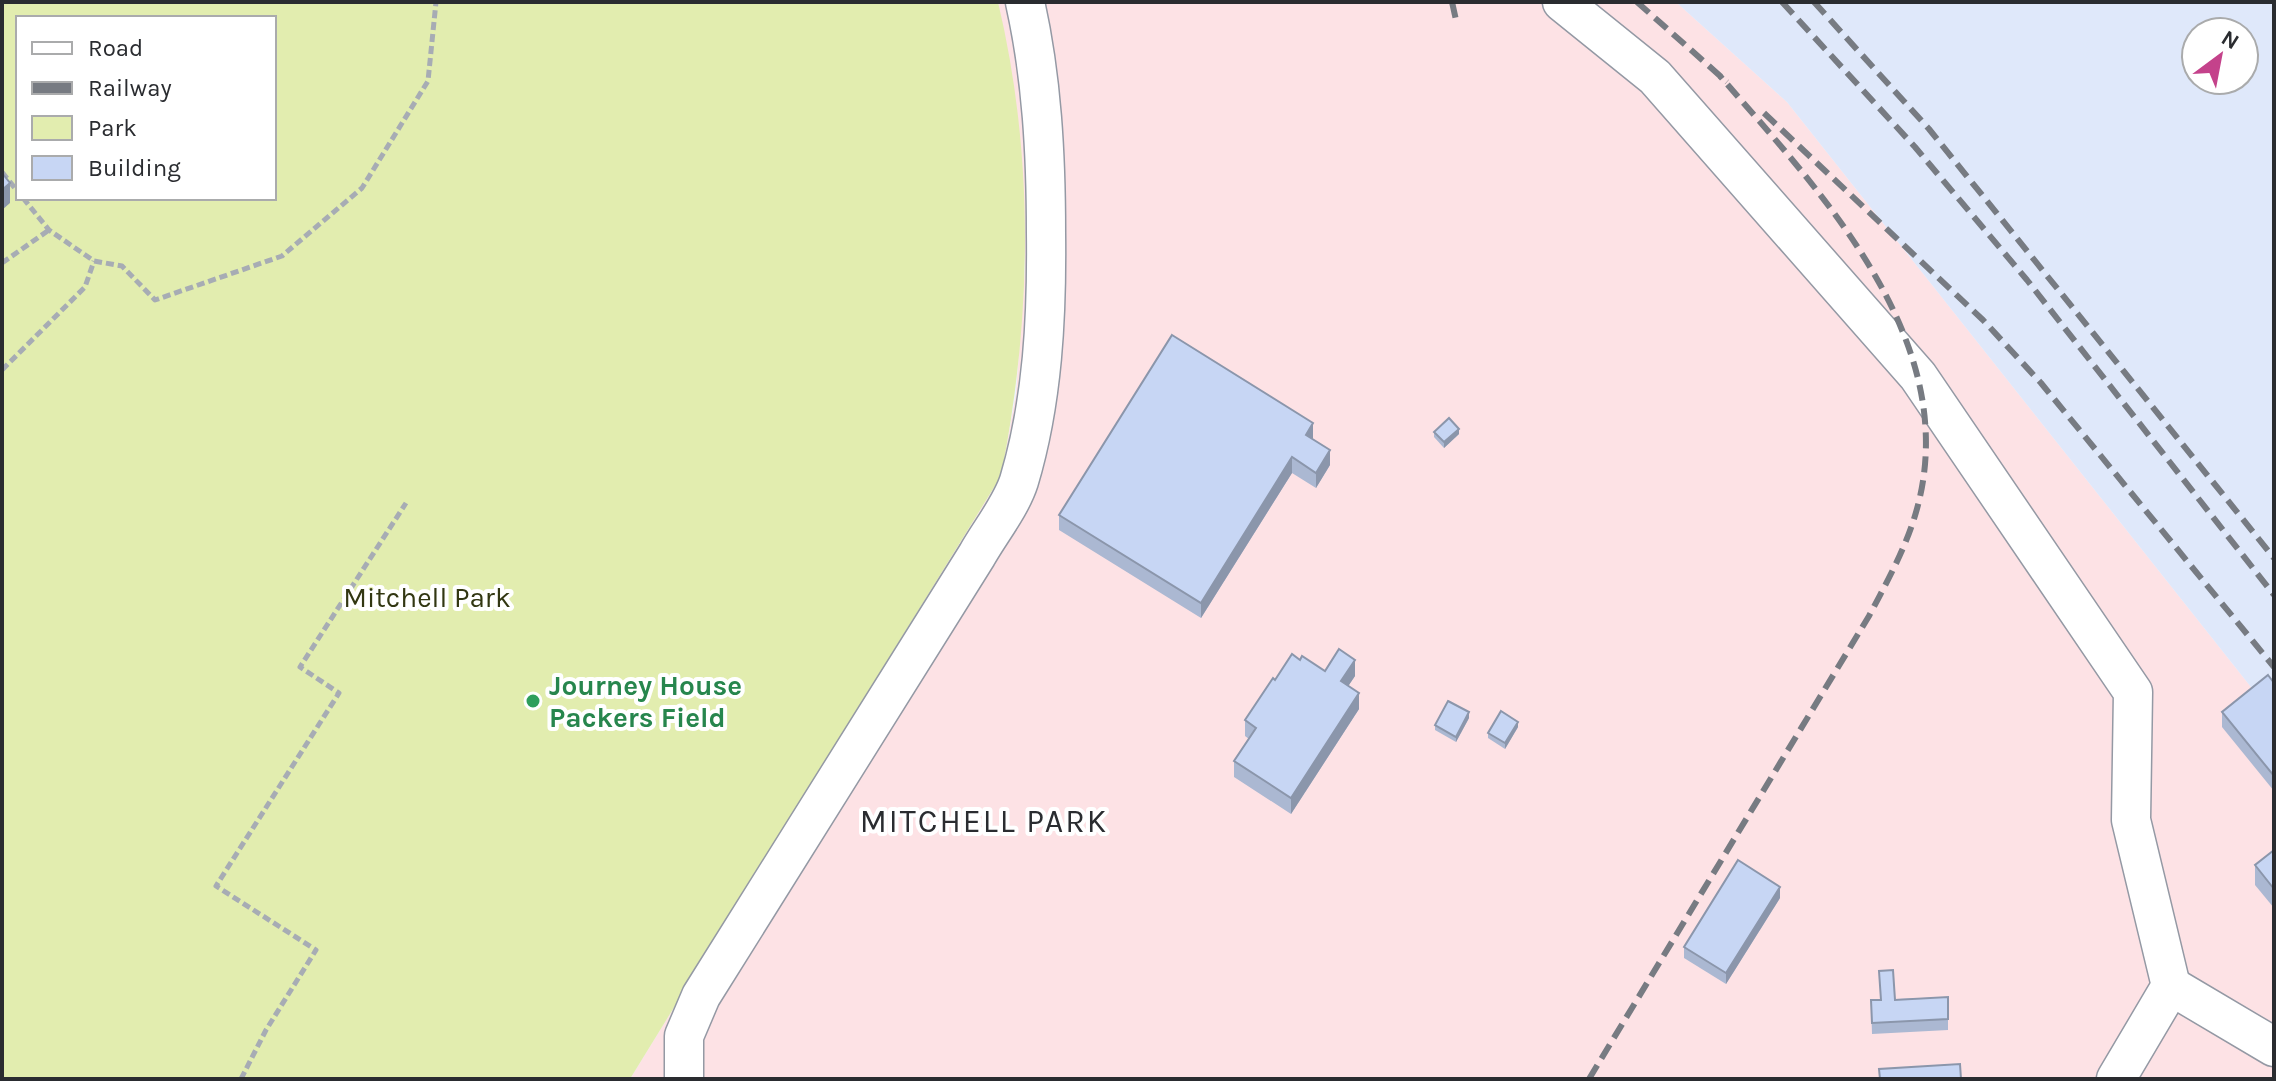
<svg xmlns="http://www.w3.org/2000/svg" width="2276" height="1081" font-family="Karla,sans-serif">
	<rect width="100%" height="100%" fill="#eef4ff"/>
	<path fill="#fde2e5" d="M 998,2 L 1676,2 L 1787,102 L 2274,716 L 2274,1079 L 630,1079 L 1001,476 L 1016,394 L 1025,268 L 1024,204 Z"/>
	<path fill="#dfe8fa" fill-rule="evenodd" d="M 1676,2 L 2274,2 L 2274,716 L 1787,102 ZM 2196,32 L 2244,32 L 2244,80 L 2196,80 Z"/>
	<path fill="#e2edaf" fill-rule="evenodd" d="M 2,2 L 998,2 C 1035,158 1032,319 1001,476 L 630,1079 L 2,1079 ZM 18,18 L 274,18 L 274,198 L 18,198 Z"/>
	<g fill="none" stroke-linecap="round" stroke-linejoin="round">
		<defs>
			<g id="minor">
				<path d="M 1562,2 L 1655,77 L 1918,376 L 2133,692 L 2131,820 L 2171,986 L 2116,1079"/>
				<path d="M 2171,986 L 2274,1047"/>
				<path d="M 684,1079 L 684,1036 L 701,996 L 977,555 C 990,532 1011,506 1019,481 C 1043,401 1047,316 1046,233 C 1046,155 1042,78 1025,2"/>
			</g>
		</defs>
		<use href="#minor" stroke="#9499a4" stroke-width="41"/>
		<g stroke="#a7acb4" stroke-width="5" stroke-dasharray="8 4" stroke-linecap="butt">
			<path d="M 2,172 L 18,192"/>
			<path d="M 23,198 L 49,230 L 94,261 L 122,266 L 155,300 L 282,256 L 362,188 L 428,81 L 436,2"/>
			<path d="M 2,263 L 49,230"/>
			<path d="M 2,370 L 85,287 L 94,261"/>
			<path d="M 241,1079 L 266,1030 L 316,950 L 216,886 L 339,693 L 300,667 L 406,503"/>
		</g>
		<use href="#minor" stroke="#fff" stroke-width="38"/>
		<g stroke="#777b82" stroke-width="6" stroke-dasharray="16 8" stroke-linecap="butt">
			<path d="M 1452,2 L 1456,20"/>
			<path d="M 1637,2 L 1727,82"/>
			<path d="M 1782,2 L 1915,147 L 2027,280 L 2274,595"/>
			<path d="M 1814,2 L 1929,129 L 2274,558"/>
			<path d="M 1764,113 L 1983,320 L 2041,383 L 2274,667"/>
			<path d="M 1589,1079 L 1869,616 C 1888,580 1908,544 1918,505 C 1961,339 1820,191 1720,76"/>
		</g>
	</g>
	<g fill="#abb8d2">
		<path d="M 1434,432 L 1459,434 L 1444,448 L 1434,437 Z"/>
		<path d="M 1313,439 L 1330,465 L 1316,488 L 1292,473 L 1201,618 L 1059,530 L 1059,515 Z"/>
		<path d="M 1300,660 L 1325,671 L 1355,676 L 1348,686 L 1359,709 L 1291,814 L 1234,777 L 1234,761 L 1249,739 L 1245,736 L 1245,720 L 1275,680 Z"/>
		<path d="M 2274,683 L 2274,791 L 2222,727 L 2222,712 Z"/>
		<path d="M 1469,718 L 1456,742 L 1435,730 L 1435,725 Z"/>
		<path d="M 1518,727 L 1505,749 L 1488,738 L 1488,733 Z"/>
		<path d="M 2274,850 L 2274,908 L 2255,885 L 2255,865 Z"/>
		<path d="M 1780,898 L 1726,984 L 1684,958 L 1684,947 Z"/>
		<path d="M 1948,997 L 1948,1030 L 1872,1034 L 1871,1000 Z"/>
	</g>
	<g fill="#8b96ab">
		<path d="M 10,183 L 10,203 L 2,210 L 2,190 Z"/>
		<path d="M 1313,423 L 1313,438 L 1306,450 L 1306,435 Z"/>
		<path d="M 1459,429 L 1459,434 L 1444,448 L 1444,442 Z"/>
		<path d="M 1330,450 L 1330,465 L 1316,488 L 1316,473 Z"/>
		<path d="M 1292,457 L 1292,473 L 1201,618 L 1201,603 Z"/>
		<path d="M 1355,660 L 1355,676 L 1341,697 L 1341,681 Z"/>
		<path d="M 1359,693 L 1359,709 L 1291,814 L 1291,798 Z"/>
		<path d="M 1469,712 L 1469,718 L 1456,742 L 1456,737 Z"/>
		<path d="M 1518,722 L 1518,727 L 1505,749 L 1505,743 Z"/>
		<path d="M 1780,887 L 1780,898 L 1726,984 L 1726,973 Z"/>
	</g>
	<g fill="#c7d6f4" stroke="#8b96ab" stroke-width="2">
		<path d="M 2,173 L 10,183 L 2,190 Z"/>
		<path d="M 1172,335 L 1313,423 L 1306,435 L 1330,450 L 1316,473 L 1292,457 L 1201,603 L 1059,515 Z"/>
		<path d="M 1449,418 L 1459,429 L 1444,442 L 1434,432 Z"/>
		<path d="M 1339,649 L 1355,660 L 1341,681 L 1359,693 L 1291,798 L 1234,761 L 1256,728 L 1245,720 L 1273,678 L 1275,680 L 1292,654 L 1300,660 L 1302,656 L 1325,671 Z"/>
		<path d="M 2268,675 L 2274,683 L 2274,776 L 2222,712 Z"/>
		<path d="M 1448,701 L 1469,712 L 1456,737 L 1435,725 Z"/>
		<path d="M 1501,711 L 1518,722 L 1505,743 L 1488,733 Z"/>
		<path d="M 2274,850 L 2274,889 L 2255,865 Z"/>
		<path d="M 1738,860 L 1780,887 L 1726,973 L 1684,947 Z"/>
		<path d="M 1893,970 L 1895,1000 L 1948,997 L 1948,1019 L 1872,1023 L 1871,1000 L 1881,1000 L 1879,971 Z"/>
		<path d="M 1960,1064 L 1961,1079 L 1880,1079 L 1879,1069 Z"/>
	</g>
	<circle fill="#2e9e5b" stroke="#fff" stroke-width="3" cx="533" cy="701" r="8"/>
	<g text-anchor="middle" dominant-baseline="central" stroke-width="8" stroke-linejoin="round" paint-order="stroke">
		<g font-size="28" fill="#323712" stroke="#fff">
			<text x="427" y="597">Mitchell Park</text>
		</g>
		<g font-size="28" font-weight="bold" fill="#27864d" stroke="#fff" text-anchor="start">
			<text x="549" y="685">Journey House<tspan x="549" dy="32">Packers Field</tspan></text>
		</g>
		<g font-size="32" letter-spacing="2" fill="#2a2c30" stroke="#fff">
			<text x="984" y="821">MITCHELL PARK</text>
		</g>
	</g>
	<rect width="2276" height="1081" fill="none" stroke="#2a2c30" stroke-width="8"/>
	<rect x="16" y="16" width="260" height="184" fill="#ffffff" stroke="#aaabac" stroke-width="2"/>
	<rect x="32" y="42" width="40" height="12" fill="#ffffff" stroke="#aaabac" stroke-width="2"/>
	<text x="88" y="56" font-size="24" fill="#2a2c30">Road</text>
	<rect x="32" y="82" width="40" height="12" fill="#777b82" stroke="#aaabac" stroke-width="2"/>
	<text x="88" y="96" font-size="24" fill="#2a2c30">Railway</text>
	<rect x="32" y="116" width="40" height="24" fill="#e2edaf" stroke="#aaabac" stroke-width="2"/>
	<text x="88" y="136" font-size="24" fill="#2a2c30">Park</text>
	<rect x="32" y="156" width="40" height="24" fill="#c7d6f4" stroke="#aaabac" stroke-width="2"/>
	<text x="88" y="176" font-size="24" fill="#2a2c30">Building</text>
	<g transform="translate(2220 56) rotate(32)"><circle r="38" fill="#ffffff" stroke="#aaabac" stroke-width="2"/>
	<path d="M0-6L14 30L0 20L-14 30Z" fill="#c4428b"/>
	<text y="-12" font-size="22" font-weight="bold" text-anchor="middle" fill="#2a2c30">N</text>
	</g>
</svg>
